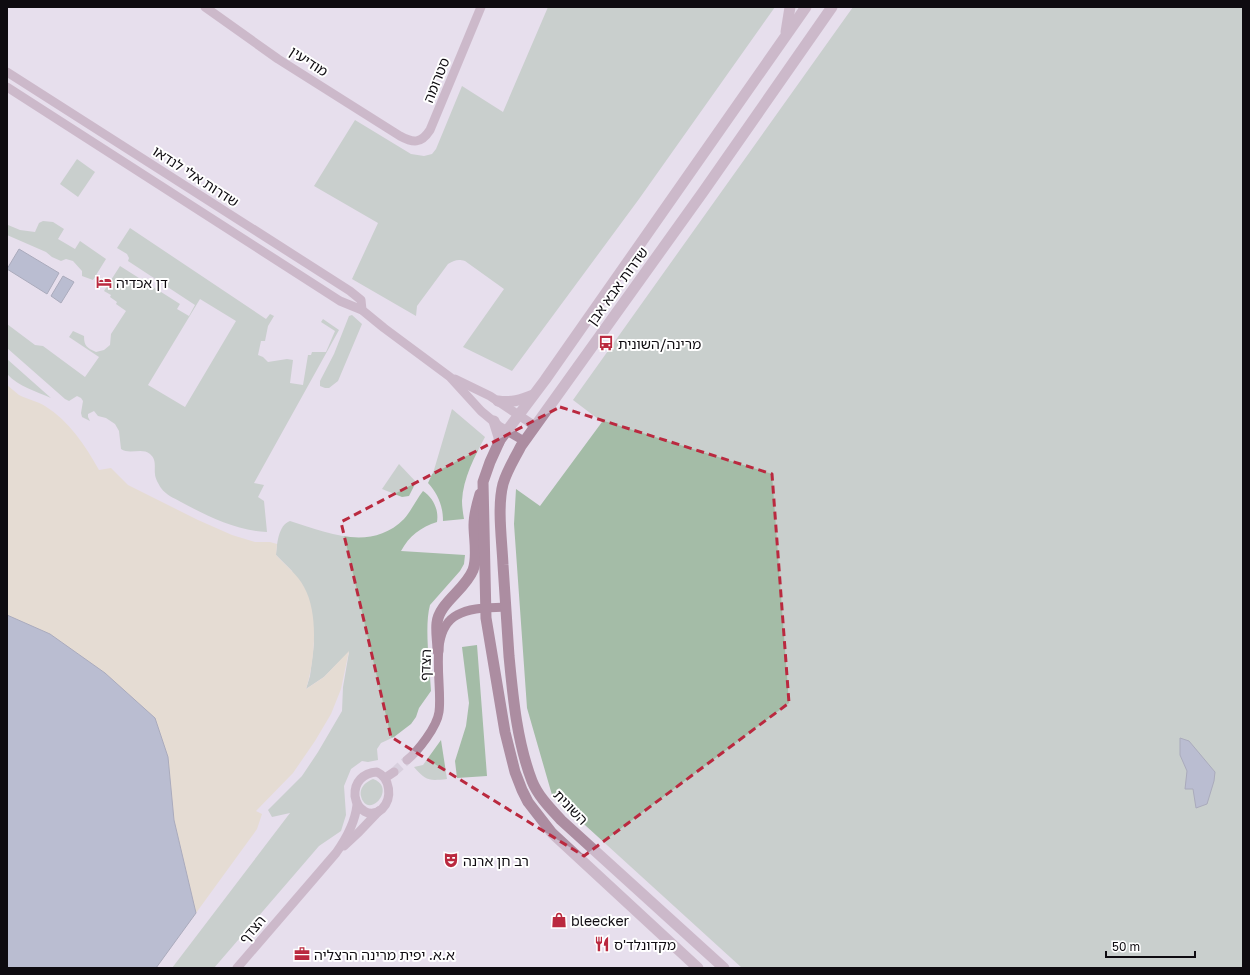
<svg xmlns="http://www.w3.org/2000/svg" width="1250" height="975" font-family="'Golos Text','Noto Sans Hebrew',sans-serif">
	<rect width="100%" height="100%" fill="#e7dfed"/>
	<g fill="#a4bca7" fill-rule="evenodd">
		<path d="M 548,7 L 775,7 L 639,199 L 512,371 L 463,347 L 504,289 L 465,261 C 458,259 455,260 448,264 L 417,306 L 416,316 L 352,279 L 378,223 L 314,186 L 355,120 L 411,154 L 424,156 L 432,154 L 436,149 L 462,86 L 503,112 Z"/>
		<path d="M 853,7 L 1243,7 L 1243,968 L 742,968 L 552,795 L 527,708 L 514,524 L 516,489 L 540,506 L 602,422 L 573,400 Z"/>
		<path d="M 77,159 L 95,172 L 78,197 L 60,184 Z"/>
		<path d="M 43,221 L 53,222 L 64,229 L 58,239 L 75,249 L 80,241 L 106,259 L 93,280 L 82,276 L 82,271 L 73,261 L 66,259 L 61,261 L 52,257 L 46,252 L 7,235 L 7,227 L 8,225 L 20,230 L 35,232 L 39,223 Z"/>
		<path d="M 130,228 L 266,319 L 270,314 L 274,316 L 268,326 L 265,341 L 261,341 L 258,355 L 263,357 L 268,362 L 287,359 L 293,360 L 290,383 L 303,385 L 308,355 L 311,355 L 312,352 L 326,352 L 335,331 L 321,322 L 323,319 L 339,330 L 254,483 L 264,485 L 258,497 L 264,501 L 267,532 C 237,531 207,516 181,502 C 174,498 166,495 161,488 C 159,485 155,478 155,474 C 154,467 157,460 150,454 C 142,447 130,455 121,449 L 119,431 L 115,424 L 106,418 L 98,416 L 94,411 L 88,414 L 88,417 L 90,421 L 82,417 L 81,413 L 83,401 L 81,398 L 77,396 L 69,401 L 65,399 L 7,348 L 7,324 L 35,345 L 43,346 L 85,377 L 99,357 L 69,337 L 73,331 L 84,336 C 84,346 87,348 96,352 L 104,350 L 110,345 L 111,334 L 126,311 L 116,304 L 117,302 L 110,297 L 111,295 L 104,291 L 120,266 L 180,304 L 177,309 L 189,316 L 195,305 L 128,261 L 129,258 L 127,254 L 117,248 ZM 200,299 L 236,321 L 185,407 L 148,385 Z"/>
		<path d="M 352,315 L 362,324 L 338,381 L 329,388 L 325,388 L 320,386 L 320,381 L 334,354 L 349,316 Z"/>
		<path d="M 7,359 L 51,398 C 36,391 19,387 7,374 Z"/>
		<path d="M 452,409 L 485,437 C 475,456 463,478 462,501 C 462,507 463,513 464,519 L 443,521 C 443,506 438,494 428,483 L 434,470 Z"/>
		<path d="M 399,464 L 416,482 L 409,496 L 402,497 L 382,489 Z"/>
		<path d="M 423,491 C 433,498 439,509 437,522 C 421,527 409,536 401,551 L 465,555 L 464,564 L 460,571 L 430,605 C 424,627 430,668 431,691 L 419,708 L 416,717 L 411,724 L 394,737 L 381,743 L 377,749 L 378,760 L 368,762 L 362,761 L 351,769 L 344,786 L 346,815 L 341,831 L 319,846 L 214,968 L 172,968 L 290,813 L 272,817 L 268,810 L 302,776 L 318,752 L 342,711 L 343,687 L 349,652 L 324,677 L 306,689 L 310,676 L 314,643 L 292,571 L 276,555 C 277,545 278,525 290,521 C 328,533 371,552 404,519 C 411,511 416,500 423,491 Z"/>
		<path d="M 477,645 L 487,776 L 457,778 L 455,761 L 466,726 L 469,703 L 462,647 Z"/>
		<path d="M 441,740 L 447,779 C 429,781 426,781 414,767 L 423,765 Z"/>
		<path d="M 373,779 C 396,787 372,816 363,801 C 357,791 363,783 373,779 Z"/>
	</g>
	<path fill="#e3d9b4" d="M 7,385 C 11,388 15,392 19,395 C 27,399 37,401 45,406 C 69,421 85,445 99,470 L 111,468 L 128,485 L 198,520 L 232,535 L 255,542 L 270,542 L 277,544 L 276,555 C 285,565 298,575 304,587 C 319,613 315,661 306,689 L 324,677 L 349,651 L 341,689 L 331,714 L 315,741 L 293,773 L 256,811 L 262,814 L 257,829 L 196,913 L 174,820 L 168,757 L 155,718 L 105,673 L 50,634 L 7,615 Z"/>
	<g fill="#8396b0" stroke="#606c80">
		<path d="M 19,249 L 59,273 L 47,294 L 7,269 Z"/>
		<path d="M 63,276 L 74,282 L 61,303 L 51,296 Z"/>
		<path d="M 7,615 L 50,634 L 105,673 L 155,718 L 168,757 L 174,820 L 196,913 L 156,968 L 7,968 Z"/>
		<path d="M 1180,738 L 1189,741 L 1215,772 L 1214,781 L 1207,804 L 1196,808 L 1193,789 L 1185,789 L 1187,771 L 1180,755 Z"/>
	</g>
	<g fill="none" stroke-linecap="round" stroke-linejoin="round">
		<path stroke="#c6bfcc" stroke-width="9" stroke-dasharray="9 4.5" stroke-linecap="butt" d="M 394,772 L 407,760"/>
		<g stroke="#ac8da1" stroke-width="9">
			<path d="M 205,7 L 278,59 L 400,136 C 413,143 421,144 430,130 L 481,7"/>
			<path d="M 7,72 L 350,291 L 361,300 L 362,310"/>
			<path d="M 7,87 L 340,301 L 362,310 L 384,328 L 450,377 L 481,411 L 499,426 L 524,441"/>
			<path d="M 455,379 L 490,396 L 535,426"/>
			<path d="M 407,760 C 418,751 437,727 439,712 C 443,685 427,631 457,615 C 471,607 490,608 505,607"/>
			<path d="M 377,772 C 390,778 393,798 382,809 C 370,819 357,810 355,796 C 354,782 363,773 377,772 Z"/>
			<path d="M 385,778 L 394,772"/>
			<path d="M 344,846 L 359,832 L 379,811"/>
			<path d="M 237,968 L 336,853 C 346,839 355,823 357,805"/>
		</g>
		<g stroke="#ac8da1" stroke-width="11">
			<path d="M 786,32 L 790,7"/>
			<path d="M 498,401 C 511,403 521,400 533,395"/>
			<path d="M 494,421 L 499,437 L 499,442"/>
			<path d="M 438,651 C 438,642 436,632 437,623 C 439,603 465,590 473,570 C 478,557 474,539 474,525 C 474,514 477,504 480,494"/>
			<path d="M 698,968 L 552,833 L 528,802 L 522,790 L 515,772 L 505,732 L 486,618 L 483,482 L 490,462 L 500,440 L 545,380 L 806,7"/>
			<path d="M 724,968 L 561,820 C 550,808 538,796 532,781 C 517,742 513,698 509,656 C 507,626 505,596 503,565 C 502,541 497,507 503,484 C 507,470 515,458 521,446 L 703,192 L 832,7"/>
		</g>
	</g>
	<path d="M0 0H1250V975H0ZM 560,407 L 772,474 L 789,703 L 584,856 L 391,737 L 341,522 Z" fill="#e7dfed" fill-opacity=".55" fill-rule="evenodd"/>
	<path fill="none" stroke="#ba293f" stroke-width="3" stroke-dasharray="8 5" stroke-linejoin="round" d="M 560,407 L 772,474 L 789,703 L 584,856 L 391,737 L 341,522 Z"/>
	<defs>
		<symbol id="hotel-bare" viewBox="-9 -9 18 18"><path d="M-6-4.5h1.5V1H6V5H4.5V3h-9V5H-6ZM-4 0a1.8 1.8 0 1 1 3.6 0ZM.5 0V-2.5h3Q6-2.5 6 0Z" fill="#ba293f" stroke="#fff" stroke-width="2.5" paint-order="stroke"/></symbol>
		<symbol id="bus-bare" viewBox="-9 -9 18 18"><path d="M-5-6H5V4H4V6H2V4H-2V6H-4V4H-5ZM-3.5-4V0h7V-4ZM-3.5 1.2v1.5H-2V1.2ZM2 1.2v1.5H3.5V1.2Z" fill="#ba293f" stroke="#fff" stroke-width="2.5" paint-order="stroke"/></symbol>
		<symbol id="theatre-bare" viewBox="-9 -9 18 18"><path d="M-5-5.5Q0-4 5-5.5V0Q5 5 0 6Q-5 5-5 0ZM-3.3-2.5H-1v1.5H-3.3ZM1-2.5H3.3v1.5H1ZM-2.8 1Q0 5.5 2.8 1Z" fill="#ba293f" stroke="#fff" stroke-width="2.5" paint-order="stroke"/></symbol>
		<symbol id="shop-bare" viewBox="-9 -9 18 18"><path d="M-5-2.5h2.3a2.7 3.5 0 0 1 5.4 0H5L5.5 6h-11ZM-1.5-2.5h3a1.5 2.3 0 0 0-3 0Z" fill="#ba293f" stroke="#fff" stroke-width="2.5" paint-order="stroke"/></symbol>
		<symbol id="restaurant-bare" viewBox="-9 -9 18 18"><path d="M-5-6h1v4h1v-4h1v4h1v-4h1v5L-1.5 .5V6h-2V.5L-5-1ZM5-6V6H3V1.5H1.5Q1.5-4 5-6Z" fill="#ba293f" stroke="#fff" stroke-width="2.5" paint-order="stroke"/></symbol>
		<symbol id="office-bare" viewBox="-9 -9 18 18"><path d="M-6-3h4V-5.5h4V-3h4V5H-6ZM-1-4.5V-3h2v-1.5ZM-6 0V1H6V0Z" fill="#ba293f" stroke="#fff" stroke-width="2.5" paint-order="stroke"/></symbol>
	</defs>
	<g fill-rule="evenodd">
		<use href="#hotel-bare" x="93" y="271" width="22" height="22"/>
		<use href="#bus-bare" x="595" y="332" width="22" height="22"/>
		<use href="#theatre-bare" x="440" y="849" width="22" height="22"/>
		<use href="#shop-bare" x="548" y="909" width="22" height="22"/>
		<use href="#restaurant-bare" x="591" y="933" width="22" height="22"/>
		<use href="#office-bare" x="291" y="943" width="22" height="22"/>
	</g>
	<g text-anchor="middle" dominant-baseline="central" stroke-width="4" stroke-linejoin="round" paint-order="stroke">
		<g font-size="14" fill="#0e0b10" stroke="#fff">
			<text transform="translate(309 61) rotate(33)">מודיעין</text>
			<text transform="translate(436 80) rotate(-68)">סטרומה</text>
			<text transform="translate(196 176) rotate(33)">שדרות אלי לנדאו</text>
			<text transform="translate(617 286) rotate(-54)">שדרות אבא אבן</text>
			<text transform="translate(425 665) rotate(-88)">הצדף</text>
			<text transform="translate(571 807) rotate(46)">השונית</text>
			<text transform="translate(252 929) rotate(-49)">הצדף</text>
		</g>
		<g font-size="14" fill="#0e0b10" stroke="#fff" text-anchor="start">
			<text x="116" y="282">דן אכדיה</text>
			<text x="618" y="343">מרינה/השונית</text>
			<text x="463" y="860">רב חן ארנה</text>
			<text x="571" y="920">bleecker</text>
			<text x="614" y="944">מקדונלד'ס</text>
			<text x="314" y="954">א.א. יפית מרינה הרצליה</text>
		</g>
	</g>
	<rect width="1250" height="975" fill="none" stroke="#0e0b10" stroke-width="16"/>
	<path d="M1106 951v6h89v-6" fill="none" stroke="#0e0b10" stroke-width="2"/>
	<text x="1112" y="951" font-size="12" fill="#0e0b10" stroke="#ffffff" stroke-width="3" paint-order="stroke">50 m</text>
</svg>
